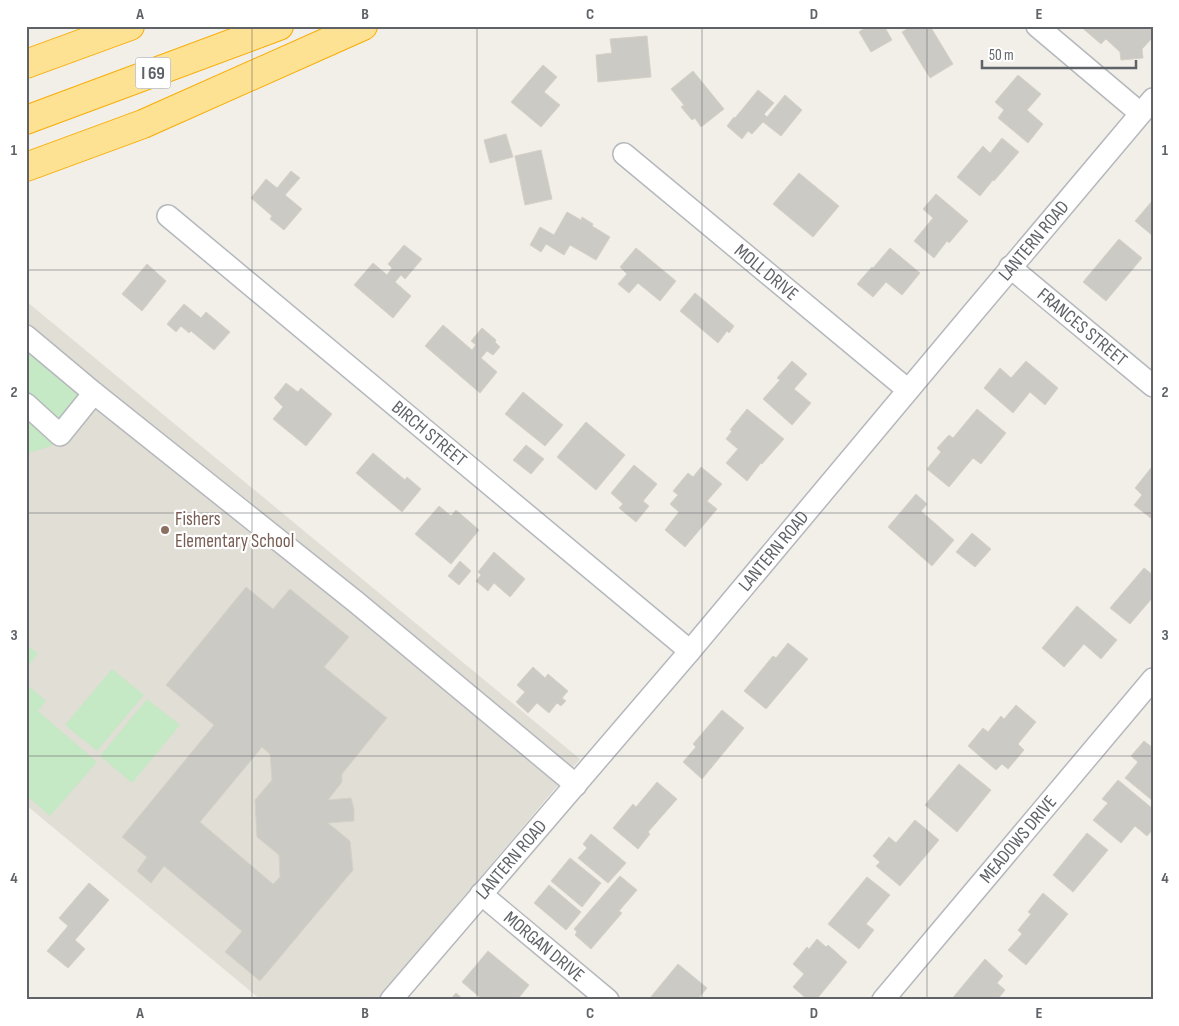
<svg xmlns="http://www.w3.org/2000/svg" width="1179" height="1026" font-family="'Sofia Sans Condensed',sans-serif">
	<rect width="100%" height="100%" fill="#f1efe8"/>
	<path fill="#e1ded6" d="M 26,301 L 580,759 L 377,1000 L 261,1000 L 26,805 Z"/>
	<g fill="#c5e8c5">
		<path d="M 26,322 L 107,389 L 79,423 L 51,446 L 26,454 Z"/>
		<path d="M 26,644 L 38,654 L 26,668 Z"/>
		<path d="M 112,669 L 144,695 L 97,751 L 65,725 Z"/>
		<path d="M 26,684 L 46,701 L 38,711 L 97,762 L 50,816 L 26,795 Z"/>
		<path d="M 147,699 L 180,725 L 132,783 L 100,756 Z"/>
	</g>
	<g fill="#cccac5" stroke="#d6d1c6" fill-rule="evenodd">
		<path d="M 868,26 L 884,26 L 892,40 L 871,52 L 859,32 Z"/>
		<path d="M 912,26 L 930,26 L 953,64 L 930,78 L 902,32 Z"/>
		<path d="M 1080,26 L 1153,26 L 1153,37 L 1142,49 L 1143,58 L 1121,60 L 1120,52 L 1106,39 L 1101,44 Z"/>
		<path d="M 647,36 L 651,77 L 598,82 L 596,55 L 612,53 L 610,39 Z"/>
		<path d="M 543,65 L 557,77 L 544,92 L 560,105 L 541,127 L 511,102 Z"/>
		<path d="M 693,71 L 724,109 L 701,127 L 695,118 L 692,120 L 681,107 L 684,105 L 671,89 Z"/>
		<path d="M 1018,75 L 1041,94 L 1027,110 L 1043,124 L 1028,143 L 998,118 L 1004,110 L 995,102 Z"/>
		<path d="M 758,90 L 774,103 L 764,114 L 767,117 L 785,95 L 802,110 L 781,136 L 763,122 L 752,134 L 748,131 L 742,139 L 727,126 L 734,117 L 735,118 Z"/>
		<path d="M 506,134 L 513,157 L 490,163 L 484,140 Z"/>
		<path d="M 1002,138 L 1019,152 L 994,181 L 993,180 L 980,196 L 957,177 L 983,146 L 990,153 Z"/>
		<path d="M 541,150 L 552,199 L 525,205 L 515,156 Z"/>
		<path d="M 291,171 L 300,178 L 285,195 L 302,209 L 284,230 L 270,219 L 272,216 L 251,198 L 266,179 L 277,188 Z"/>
		<path d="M 799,173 L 839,206 L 813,237 L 773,204 Z"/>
		<path d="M 936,194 L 968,221 L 949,243 L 947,241 L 934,258 L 914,241 L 933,218 L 923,209 Z"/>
		<path d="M 1153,200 L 1153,236 L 1135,221 Z"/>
		<path d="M 567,212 L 581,220 L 582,217 L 593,224 L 592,226 L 610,237 L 596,260 L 570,245 L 564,255 L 546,244 L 541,252 L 530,245 L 540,227 L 554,235 Z"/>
		<path d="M 1119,239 L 1142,258 L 1106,301 L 1083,282 Z"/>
		<path d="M 404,245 L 422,259 L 405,279 L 401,275 L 395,282 L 411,296 L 393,318 L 354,285 L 373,263 L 387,275 L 392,268 L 388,264 Z"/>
		<path d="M 636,248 L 676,281 L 660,301 L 638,283 L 629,293 L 618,284 L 627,274 L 620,267 Z"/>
		<path d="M 890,248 L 920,273 L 902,295 L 886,282 L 873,297 L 857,284 L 872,267 L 873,268 Z"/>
		<path d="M 147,264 L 166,281 L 142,311 L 122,294 Z"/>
		<path d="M 695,293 L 734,326 L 729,333 L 727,331 L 718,343 L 680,311 Z"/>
		<path d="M 184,304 L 201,318 L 206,312 L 230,332 L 214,350 L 191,331 L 189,333 L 181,326 L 176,332 L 167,324 Z"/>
		<path d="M 443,325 L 472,350 L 476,345 L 471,341 L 482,328 L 496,340 L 495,342 L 500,347 L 493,355 L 487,351 L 481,358 L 497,372 L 480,393 L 425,346 Z"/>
		<path d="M 792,361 L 807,374 L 794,389 L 811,403 L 792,425 L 763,399 L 780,380 L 777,378 Z"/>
		<path d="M 1026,361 L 1058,388 L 1045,405 L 1030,392 L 1013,413 L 984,388 L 1000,368 L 1011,378 Z"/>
		<path d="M 286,383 L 298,392 L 301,388 L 332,414 L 306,446 L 273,419 L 283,407 L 274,398 Z"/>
		<path d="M 523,392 L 563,425 L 545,446 L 505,414 Z"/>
		<path d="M 747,409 L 784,439 L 762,464 L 761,463 L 747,481 L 726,463 L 738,449 L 726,439 L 732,431 L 730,430 Z"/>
		<path d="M 977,409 L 1006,433 L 981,464 L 973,458 L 949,487 L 927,469 L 941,452 L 937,448 L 949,435 L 953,438 Z"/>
		<path d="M 586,422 L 625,455 L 596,490 L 557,457 Z"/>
		<path d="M 526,445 L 544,459 L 531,474 L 513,460 Z"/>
		<path d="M 373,453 L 405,480 L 407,477 L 421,489 L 402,512 L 356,473 Z"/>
		<path d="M 634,465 L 657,484 L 643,501 L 649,506 L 636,522 L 619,508 L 623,504 L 611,493 Z"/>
		<path d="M 701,467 L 722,484 L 707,501 L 717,509 L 685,547 L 665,530 L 679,512 L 670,504 L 678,495 L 673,491 L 688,473 L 693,477 Z"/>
		<path d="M 1151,468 L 1153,469 L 1153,518 L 1152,519 L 1134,505 L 1142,495 L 1135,488 Z"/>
		<path d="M 916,494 L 927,504 L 921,511 L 954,540 L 932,566 L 888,527 Z"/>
		<path d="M 439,506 L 451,516 L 456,510 L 479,530 L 451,564 L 415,534 Z"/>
		<path d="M 972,533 L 991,549 L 975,567 L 956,552 Z"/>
		<path d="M 494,552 L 525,579 L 510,597 L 494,583 L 488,591 L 476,581 L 481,575 L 478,572 Z"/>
		<path d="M 460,561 L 471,571 L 459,585 L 448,576 Z"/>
		<path d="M 1144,568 L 1153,575 L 1153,597 L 1130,624 L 1110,608 Z"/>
		<path d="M 246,587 L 273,609 L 290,589 L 349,637 L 324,667 L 387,718 L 342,774 L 342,782 L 328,800 L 351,798 L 354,809 L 354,821 L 328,823 L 350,841 L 353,870 L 260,981 L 225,952 L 242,931 L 164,866 L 151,883 L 137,871 L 147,857 L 122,837 L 214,725 L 166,685 ZM 262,747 L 270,754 L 272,780 L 255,800 L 257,837 L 279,855 L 280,877 L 273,884 L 200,822 Z"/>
		<path d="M 1077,606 L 1117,640 L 1101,659 L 1084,644 L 1064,667 L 1042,648 Z"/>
		<path d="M 788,643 L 808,659 L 766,709 L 744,691 L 773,656 L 776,658 Z"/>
		<path d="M 533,667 L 545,678 L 548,674 L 568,691 L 562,698 L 566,701 L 561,706 L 557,703 L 549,713 L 537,703 L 528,713 L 516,702 L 525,692 L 517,685 Z"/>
		<path d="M 1016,705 L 1036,722 L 1018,744 L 1024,750 L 1008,769 L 1002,764 L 996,770 L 968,746 L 983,728 L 988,732 L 1001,716 L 1004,719 Z"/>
		<path d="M 722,710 L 744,728 L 702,779 L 683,762 L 696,747 L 693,744 Z"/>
		<path d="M 1144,741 L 1153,748 L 1153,801 L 1125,778 L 1138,762 L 1131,756 Z"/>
		<path d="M 959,764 L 991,790 L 957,832 L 925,805 Z"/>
		<path d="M 1118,780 L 1153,809 L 1153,829 L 1147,836 L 1135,826 L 1121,843 L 1093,820 L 1108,803 L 1102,799 Z"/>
		<path d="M 657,782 L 677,799 L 648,832 L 650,834 L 638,849 L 613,828 L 633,804 L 636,807 Z"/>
		<path d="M 915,820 L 939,840 L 900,886 L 876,866 L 880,862 L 873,856 L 889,837 L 896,843 Z"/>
		<path d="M 1087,833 L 1108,850 L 1073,892 L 1053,875 Z"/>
		<path d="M 591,834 L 626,863 L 608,883 L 578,858 L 587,848 L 583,844 Z"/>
		<path d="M 570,858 L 601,883 L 582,907 L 551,881 Z"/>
		<path d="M 620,876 L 637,890 L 619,911 L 622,913 L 591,949 L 575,935 L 577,932 L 574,929 Z"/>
		<path d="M 867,877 L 890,895 L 866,924 L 874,930 L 859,949 L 828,924 Z"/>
		<path d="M 89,883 L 109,900 L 75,940 L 85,949 L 68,968 L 47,951 L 68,926 L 59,918 Z"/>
		<path d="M 549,885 L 581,912 L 566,930 L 534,903 Z"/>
		<path d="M 1043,893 L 1068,914 L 1026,965 L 1008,950 L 1022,934 L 1018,930 L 1031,914 L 1028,912 Z"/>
		<path d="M 817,939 L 826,947 L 828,945 L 847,962 L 816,1000 L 808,1000 L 793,987 L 804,974 L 793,964 L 807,947 L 809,949 Z"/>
		<path d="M 488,951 L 529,985 L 517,1000 L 483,1000 L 462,982 Z"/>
		<path d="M 985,959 L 1003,976 L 997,983 L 1005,990 L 997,1000 L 951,1000 Z"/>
		<path d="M 678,964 L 707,988 L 697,1000 L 652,1000 L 650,998 Z"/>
		<path d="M 456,993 L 464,1000 L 450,1000 Z"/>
	</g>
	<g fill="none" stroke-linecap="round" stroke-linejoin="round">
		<defs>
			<g id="minor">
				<path d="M 1037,26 L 1140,113"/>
				<path id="s1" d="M 624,154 L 908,390"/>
				<path id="s2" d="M 168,216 L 690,651"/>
				<path id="s3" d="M 1010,267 L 1153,386"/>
				<path d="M 26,336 L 94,393 L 356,602 L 576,785"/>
				<path d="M 26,404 L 60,435 L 94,393"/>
				<path id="s4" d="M 481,894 L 608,1000"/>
				<path id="s5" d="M 391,1000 L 690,651 L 972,314 L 1153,99"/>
				<path id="s6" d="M 883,1000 L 1153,679"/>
			</g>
			<g id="highway">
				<path d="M 26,64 L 130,26"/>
				<path d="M 26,120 L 279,26"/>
				<path d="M 26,167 L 143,124 L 363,26"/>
			</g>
		</defs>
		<use href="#minor" stroke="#b5b8bc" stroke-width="24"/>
		<use href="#highway" stroke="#f9ab00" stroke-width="30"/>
		<use href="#minor" stroke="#fff" stroke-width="21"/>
		<use href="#highway" stroke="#fde293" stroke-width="28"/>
	</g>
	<path fill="none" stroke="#5f6368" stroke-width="1" stroke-opacity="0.55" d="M 252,26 L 252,1000M 477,26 L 477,1000M 702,26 L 702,1000M 927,26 L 927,1000M 26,270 L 1153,270M 26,513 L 1153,513M 26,756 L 1153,756"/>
	<circle fill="#8d6e63" stroke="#fff" stroke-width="2" cx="165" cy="530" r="5"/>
	<g text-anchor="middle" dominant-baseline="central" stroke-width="4.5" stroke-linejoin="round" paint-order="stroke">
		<rect fill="#fff" stroke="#8f9295" stroke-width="1" x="135.5" y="57.5" width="35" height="31" rx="4"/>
		<g font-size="18" font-weight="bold" fill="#5f6368">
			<text x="153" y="73">I 69</text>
		</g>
		<g font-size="19" fill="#5f6368" stroke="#fff">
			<text stroke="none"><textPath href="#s5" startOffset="995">LANTERN ROAD</textPath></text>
			<text stroke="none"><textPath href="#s1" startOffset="185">MOLL DRIVE</textPath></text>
			<text stroke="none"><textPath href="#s3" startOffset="94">FRANCES STREET</textPath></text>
			<text stroke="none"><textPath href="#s2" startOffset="340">BIRCH STREET</textPath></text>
			<text stroke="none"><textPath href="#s5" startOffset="590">LANTERN ROAD</textPath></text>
			<text stroke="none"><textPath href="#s6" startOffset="210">MEADOWS DRIVE</textPath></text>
			<text stroke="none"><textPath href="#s5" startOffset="185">LANTERN ROAD</textPath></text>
			<text stroke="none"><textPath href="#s4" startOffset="82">MORGAN DRIVE</textPath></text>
		</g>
		<g font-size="19" fill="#785e54" stroke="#fff" text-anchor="start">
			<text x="175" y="519">Fishers<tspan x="175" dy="22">Elementary School</tspan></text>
		</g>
	</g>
	<rect width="1179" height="1026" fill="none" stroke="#ffffff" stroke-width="55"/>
	<path d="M982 60v8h154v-8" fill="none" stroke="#5f6368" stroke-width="2.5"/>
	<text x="989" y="60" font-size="15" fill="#5f6368" stroke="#ffffff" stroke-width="4" paint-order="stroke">50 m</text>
	<rect x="28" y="28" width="1124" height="970" fill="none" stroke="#5f6368" stroke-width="2"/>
	<g font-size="16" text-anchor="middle" font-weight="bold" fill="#5f6368">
		<text x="140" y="19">A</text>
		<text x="365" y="19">B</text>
		<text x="590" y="19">C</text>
		<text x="814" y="19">D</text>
		<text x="1039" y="19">E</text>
		<text x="14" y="155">1</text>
		<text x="1165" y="155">1</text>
		<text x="14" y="397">2</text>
		<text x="1165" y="397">2</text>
		<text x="14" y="640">3</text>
		<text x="1165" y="640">3</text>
		<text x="14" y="883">4</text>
		<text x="1165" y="883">4</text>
		<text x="140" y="1018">A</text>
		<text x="365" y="1018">B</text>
		<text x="590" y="1018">C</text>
		<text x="814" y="1018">D</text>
		<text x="1039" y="1018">E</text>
	</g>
</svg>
